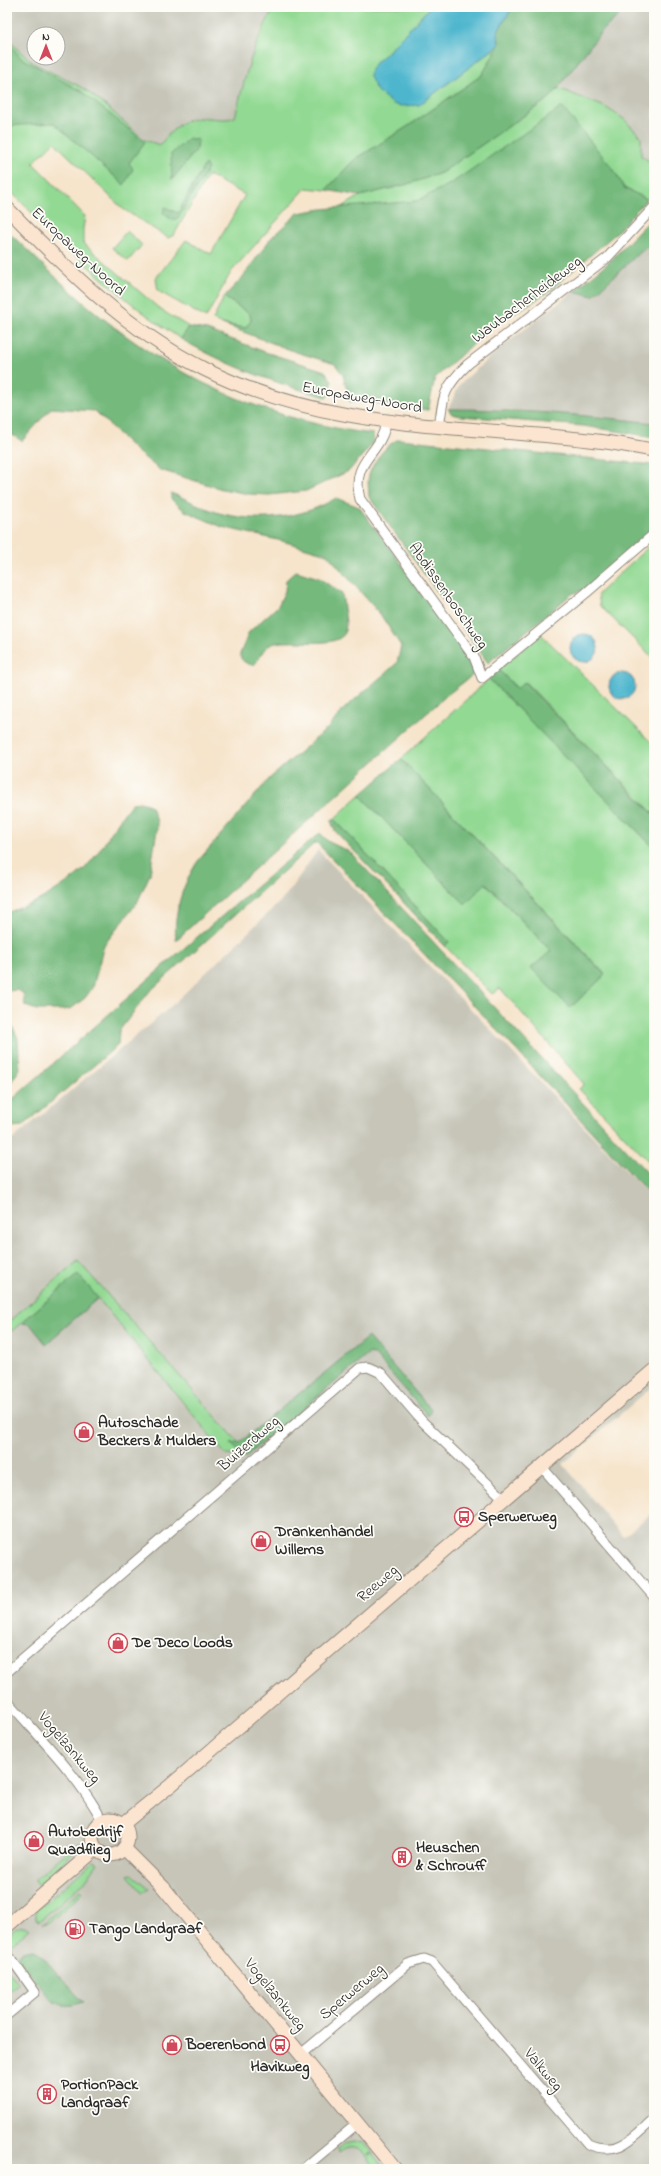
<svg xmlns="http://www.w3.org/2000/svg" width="661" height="2176" font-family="'Indie Flower',sans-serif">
	<rect width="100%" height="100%" fill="#fdfcf7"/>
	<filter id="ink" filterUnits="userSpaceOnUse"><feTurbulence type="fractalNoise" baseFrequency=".025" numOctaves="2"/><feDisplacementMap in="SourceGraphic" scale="8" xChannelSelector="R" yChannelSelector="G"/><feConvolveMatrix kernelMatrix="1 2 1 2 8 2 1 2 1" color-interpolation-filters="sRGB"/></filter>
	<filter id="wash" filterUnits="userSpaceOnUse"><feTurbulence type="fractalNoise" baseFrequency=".012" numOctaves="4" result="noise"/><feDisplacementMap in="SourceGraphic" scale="16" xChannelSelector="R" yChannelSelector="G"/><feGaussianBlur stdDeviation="0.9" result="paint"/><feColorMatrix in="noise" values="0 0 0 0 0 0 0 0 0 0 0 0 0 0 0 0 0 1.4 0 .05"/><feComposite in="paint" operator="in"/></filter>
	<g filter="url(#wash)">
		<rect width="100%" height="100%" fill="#f6e4cb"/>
		<g fill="#c6c5b8" fill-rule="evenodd">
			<path d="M 7,7 L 275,7 L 261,30 L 245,78 L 235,117 L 227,120 L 202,117 L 170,133 L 160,145 L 145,140 L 105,105 L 83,88 L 35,64 L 17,49 L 7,37 ZM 34,34 L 58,34 L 58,58 L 34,58 Z"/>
			<path d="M 628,7 L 654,7 L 654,164 L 641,156 L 641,137 L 605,107 L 558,88 L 602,31 Z"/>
			<path d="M 654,242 L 654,423 L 595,416 L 507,409 L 448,409 L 460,384 L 499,349 L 574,291 L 594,296 L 637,255 Z"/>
			<path d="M 318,850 L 654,1200 L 654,1385 L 563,1464 L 623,1536 L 654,1512 L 654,2169 L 7,2169 L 7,1144 L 168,1009 L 283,899 Z"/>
		</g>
		<g fill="#92d993" stroke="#5e825f">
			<path d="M 275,7 L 430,7 L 385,55 L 374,64 L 419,105 L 499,45 L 482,75 L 410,125 L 354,160 L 326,190 L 306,188 L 231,272 L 206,318 L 158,291 L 156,278 L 186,240 L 211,254 L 245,195 L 208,175 L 174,235 L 168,238 L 123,209 L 54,142 L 33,163 L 85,216 L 83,229 L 83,243 L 161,310 L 189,327 L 181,339 C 116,297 62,243 7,188 L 7,37 L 17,49 L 35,64 L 83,88 L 105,105 L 140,136 L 145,140 L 160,145 C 174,127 186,116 210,118 C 220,119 227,120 235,117 C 245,77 253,42 275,7 Z"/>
			<path d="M 558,88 L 605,107 L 624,119 L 641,137 L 641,156 L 654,164 L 654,192 L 647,199 L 624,188 L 614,170 L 562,108 L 452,183 L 417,201 L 339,209 L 360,196 L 408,184 L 441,173 L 551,97 Z"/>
			<path d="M 127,231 L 142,245 L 128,261 L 112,248 Z"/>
			<path d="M 224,297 L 250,314 L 251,321 L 245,328 L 222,324 L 213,320 Z"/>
			<path d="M 649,546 L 654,551 L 654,659 L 600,606 L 598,594 Z"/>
			<path d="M 541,634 L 654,745 L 654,814 L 525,682 L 518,689 L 498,669 Z"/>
			<path d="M 489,679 L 654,848 L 654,1167 L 579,1089 L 584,1084 L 500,988 L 492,994 L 445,946 L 449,942 L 334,819 L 360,795 L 465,904 L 485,883 L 551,951 L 570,1008 L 605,974 L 401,759 Z"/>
			<path d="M 78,1261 L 239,1443 L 232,1444 L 245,1457 L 226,1455 L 78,1274 L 7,1335 L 7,1323 Z"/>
			<path d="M 79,1842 L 81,1843 L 78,1848 L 38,1885 L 34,1880 Z"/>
			<path d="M 94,1861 L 98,1863 L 83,1884 L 39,1921 L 36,1919 L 36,1911 Z"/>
			<path d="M 132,1874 L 149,1888 L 142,1892 L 128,1875 Z"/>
			<path d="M 81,1890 L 83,1893 L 49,1922 L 42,1924 Z"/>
			<path d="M 24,1926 L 29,1929 L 9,1946 C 6,1936 14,1926 24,1926 Z"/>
			<path d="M 7,1970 L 19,1983 L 7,1992 Z"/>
			<path d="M 355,2141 L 363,2143 L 372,2151 L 368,2155 L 373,2153 L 382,2165 L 383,2169 L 377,2169 C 367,2156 356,2139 339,2153 L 338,2148 L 343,2143 Z"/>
		</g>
		<g fill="#75b97d" stroke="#507254">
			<path d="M 513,7 L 628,7 L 602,31 L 551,97 L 441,173 L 408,184 L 360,196 L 326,190 L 354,160 L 410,125 L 482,75 L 499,45 L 498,31 Z"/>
			<path d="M 7,41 L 21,58 L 81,91 L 145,142 L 129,163 L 133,169 L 124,185 L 54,123 L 7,126 Z"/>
			<path d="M 562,107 L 614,170 L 624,188 L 647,199 L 615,234 L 548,292 L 490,329 L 435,378 L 428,410 L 368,402 L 350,402 L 343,375 L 335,364 L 296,352 L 222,324 L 245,328 L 251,321 L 250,314 L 224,297 L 242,278 L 271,238 L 298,213 L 322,209 L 417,201 L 452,183 Z"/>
			<path d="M 189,138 L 198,140 L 197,149 L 172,180 L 171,154 Z"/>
			<path d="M 205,164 L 208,169 L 179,217 L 173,221 L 163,213 L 165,207 L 178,213 Z"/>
			<path d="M 654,216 L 654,242 L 637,255 L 593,296 L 574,291 L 607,264 Z"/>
			<path d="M 7,231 C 42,263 75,298 113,326 C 189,385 277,422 373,434 L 374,442 L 349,471 L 306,491 L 269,495 L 249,494 L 222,489 L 160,470 L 135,450 L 95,411 L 51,408 L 22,441 L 7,432 Z"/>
			<path d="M 189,327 L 207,330 L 265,352 L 325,371 L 332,381 L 330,394 L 326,397 C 272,382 230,367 181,339 Z"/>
			<path d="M 448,409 C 517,409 585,415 654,423 L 654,437 L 583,426 L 461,416 L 452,414 Z"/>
			<path d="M 399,439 L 654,465 L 654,530 L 588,588 L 572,594 L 488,663 L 369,497 C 369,492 368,486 368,481 C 369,466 385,445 399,439 Z"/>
			<path d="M 171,493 C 187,499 203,508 219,513 C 257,523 302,519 336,498 L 359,507 L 471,657 L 474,669 L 473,675 L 447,695 L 176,940 C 173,913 183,883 198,861 L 270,778 L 328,728 L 344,709 L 397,663 L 401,646 L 380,614 L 327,554 L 282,541 L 222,527 L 185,511 L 171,499 Z"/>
			<path d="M 296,571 L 319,578 L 342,594 L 346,622 L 345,633 C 334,651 287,636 270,645 C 262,649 260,659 254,665 C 248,665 240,661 240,654 L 249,632 L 278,606 L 285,591 L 286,580 Z"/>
			<path d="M 498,669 L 517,689 L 524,682 L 654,815 L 654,848 L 489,679 Z"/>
			<path d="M 401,759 L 605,975 L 570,1008 L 531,968 L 551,951 L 486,883 L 465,904 L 360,795 Z"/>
			<path d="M 140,802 L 150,805 L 157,821 L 157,829 L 150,874 L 137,903 L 104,945 L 93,987 L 85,998 L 72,1008 L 64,1010 L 37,1010 L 25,1006 L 23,993 L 17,990 L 7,991 L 7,913 C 15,909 25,907 33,903 C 45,898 77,877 86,867 C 104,848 115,823 132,803 Z"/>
			<path d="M 334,819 L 449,942 L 445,946 L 335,831 L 331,821 Z"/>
			<path d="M 320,833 L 329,842 L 350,852 L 654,1180 L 654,1199 L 503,1036 L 316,842 L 149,992 L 119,1031 L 118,1045 L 23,1126 L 10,1127 L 7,1130 L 7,1104 L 176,955 Z"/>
			<path d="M 7,1016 L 18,1038 L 20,1069 L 7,1088 Z"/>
			<path d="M 78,1274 L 98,1298 L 46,1344 L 30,1324 L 21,1323 Z"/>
			<path d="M 368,1337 L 432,1411 L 428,1416 L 375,1355 L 370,1353 L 245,1457 L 231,1444 L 239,1443 Z"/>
			<path d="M 33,1950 L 39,1953 L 83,2002 C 72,2006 65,2007 54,2002 L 16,1957 L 22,1952 Z"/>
		</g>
		<g fill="#4eb6cd" stroke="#3c707c">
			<path d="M 430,7 L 513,7 L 498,31 L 499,45 L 419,105 L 401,106 L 393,104 L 376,90 L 369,74 L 374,64 L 385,55 Z"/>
			<circle cx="584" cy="648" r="14"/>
			<circle cx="622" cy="686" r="13"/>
		</g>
	</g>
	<g filter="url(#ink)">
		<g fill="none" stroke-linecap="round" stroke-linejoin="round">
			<defs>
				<g id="street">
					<path d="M 386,422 C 381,456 350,459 360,499 L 474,657 L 482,678 L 586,593 L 654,534"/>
					<path d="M 439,428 C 443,395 444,387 468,364 L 607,258 L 654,207"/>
					<path d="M 541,1466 L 654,1597"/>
					<path d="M 7,1672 L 360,1368 L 368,1367 L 381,1373 L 422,1421 L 503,1498"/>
					<path d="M 7,1700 C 40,1738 78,1775 102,1820"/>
					<path d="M 7,1953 L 35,1992 L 7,2015"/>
					<path d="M 301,2054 L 408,1964 L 424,1959 L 432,1962 L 588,2144 C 619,2157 632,2138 654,2119"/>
					<path d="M 303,2169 L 358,2123"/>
				</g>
				<g id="secondary">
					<path d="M 7,208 C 65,268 128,331 204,369 C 329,432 462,424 597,441 C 616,443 635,447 654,450"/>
					<circle cx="110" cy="1837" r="18"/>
					<path d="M 123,1824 L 171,1785 L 654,1370"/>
					<path d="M 124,1848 L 163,1887 L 395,2169"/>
					<path d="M 7,1926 L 96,1849"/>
				</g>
			</defs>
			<use href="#street" stroke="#90887b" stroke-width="11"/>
			<use href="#secondary" stroke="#90887b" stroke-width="15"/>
			<use href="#street" stroke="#fff" stroke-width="9"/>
			<use href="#secondary" stroke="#fce5d0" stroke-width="13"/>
		</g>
	</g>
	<defs>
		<symbol id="shop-ring" viewBox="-11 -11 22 22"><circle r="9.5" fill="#fdfcf7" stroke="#d1495b" stroke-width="1.5"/><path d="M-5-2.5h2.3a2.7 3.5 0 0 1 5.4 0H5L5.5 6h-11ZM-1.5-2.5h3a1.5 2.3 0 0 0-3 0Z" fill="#d1495b"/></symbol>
		<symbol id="bus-ring" viewBox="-11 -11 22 22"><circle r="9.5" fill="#fdfcf7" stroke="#d1495b" stroke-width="1.5"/><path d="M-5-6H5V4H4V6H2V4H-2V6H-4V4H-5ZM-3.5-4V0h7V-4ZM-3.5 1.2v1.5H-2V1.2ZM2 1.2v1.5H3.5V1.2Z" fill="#d1495b"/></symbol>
		<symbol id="building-ring" viewBox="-11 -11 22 22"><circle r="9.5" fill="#fdfcf7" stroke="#d1495b" stroke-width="1.5"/><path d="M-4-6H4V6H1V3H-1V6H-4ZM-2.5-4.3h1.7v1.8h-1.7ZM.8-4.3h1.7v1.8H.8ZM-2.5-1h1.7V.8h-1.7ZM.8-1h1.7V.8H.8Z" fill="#d1495b"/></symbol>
		<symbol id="fuel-ring" viewBox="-11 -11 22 22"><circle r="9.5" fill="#fdfcf7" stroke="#d1495b" stroke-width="1.5"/><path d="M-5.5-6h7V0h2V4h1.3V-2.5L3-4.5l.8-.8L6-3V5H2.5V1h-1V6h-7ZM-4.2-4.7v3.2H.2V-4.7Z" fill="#d1495b"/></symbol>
	</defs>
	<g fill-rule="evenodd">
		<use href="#shop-ring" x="73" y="1421" width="22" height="22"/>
		<use href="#bus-ring" x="453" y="1506" width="22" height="22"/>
		<use href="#shop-ring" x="250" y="1530" width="22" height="22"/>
		<use href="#shop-ring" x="107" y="1632" width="22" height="22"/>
		<use href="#shop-ring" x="23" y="1830" width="22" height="22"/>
		<use href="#building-ring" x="391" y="1846" width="22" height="22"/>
		<use href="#fuel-ring" x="64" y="1918" width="22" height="22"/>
		<use href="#shop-ring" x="161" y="2034" width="22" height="22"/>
		<use href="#bus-ring" x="269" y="2034" width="22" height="22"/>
		<use href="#building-ring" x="36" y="2083" width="22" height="22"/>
	</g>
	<g text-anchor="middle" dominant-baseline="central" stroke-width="3.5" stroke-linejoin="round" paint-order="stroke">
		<g font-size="16" fill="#2b2b2b" stroke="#fdfcf7">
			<text transform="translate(78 252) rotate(43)">Europaweg-Noord</text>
			<text transform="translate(527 300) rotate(-37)">Waubacherheideweg</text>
			<text transform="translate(362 398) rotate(10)">Europaweg-Noord</text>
			<text transform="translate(448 596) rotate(55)">Abdissenboschweg</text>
			<text transform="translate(249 1444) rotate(-41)">Buizerdweg</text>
			<text transform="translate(378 1584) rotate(-41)">Reeweg</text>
			<text transform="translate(69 1748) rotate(50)">Vogelzankweg</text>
			<text transform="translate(352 1992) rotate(-40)">Sperwerweg</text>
			<text transform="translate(275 1995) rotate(51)">Vogelzankweg</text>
			<text transform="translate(543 2070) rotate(50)">Valkweg</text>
		</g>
		<g font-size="16" font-weight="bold" fill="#2b2b2b" stroke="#fdfcf7" text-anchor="start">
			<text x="98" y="1423">Autoschade<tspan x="98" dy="18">Beckers &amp; Mulders</tspan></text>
			<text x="478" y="1517">Sperwerweg</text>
			<text x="275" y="1532">Drankenhandel<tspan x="275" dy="18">Willems</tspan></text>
			<text x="132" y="1643">De Deco Loods</text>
			<text x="48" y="1832">Autobedrijf<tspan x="48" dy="18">Quadflieg</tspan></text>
			<text x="416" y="1848">Heuschen<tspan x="416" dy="18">&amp; Schrouff</tspan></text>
			<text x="89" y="1929">Tango Landgraaf</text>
			<text x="186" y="2045">Boerenbond</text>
			<text x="280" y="2067" text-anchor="middle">Havikweg</text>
			<text x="61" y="2085">PortionPack<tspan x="61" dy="18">Landgraaf</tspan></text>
		</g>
	</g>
	<rect width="661" height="2176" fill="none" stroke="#fdfcf7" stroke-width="24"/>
	<g transform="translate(46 46)"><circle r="19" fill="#fdfcf7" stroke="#a9a8a5"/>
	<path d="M0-3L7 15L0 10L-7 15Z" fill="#d1495b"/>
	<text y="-6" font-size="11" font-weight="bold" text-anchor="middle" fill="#2b2b2b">N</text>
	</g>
</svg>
